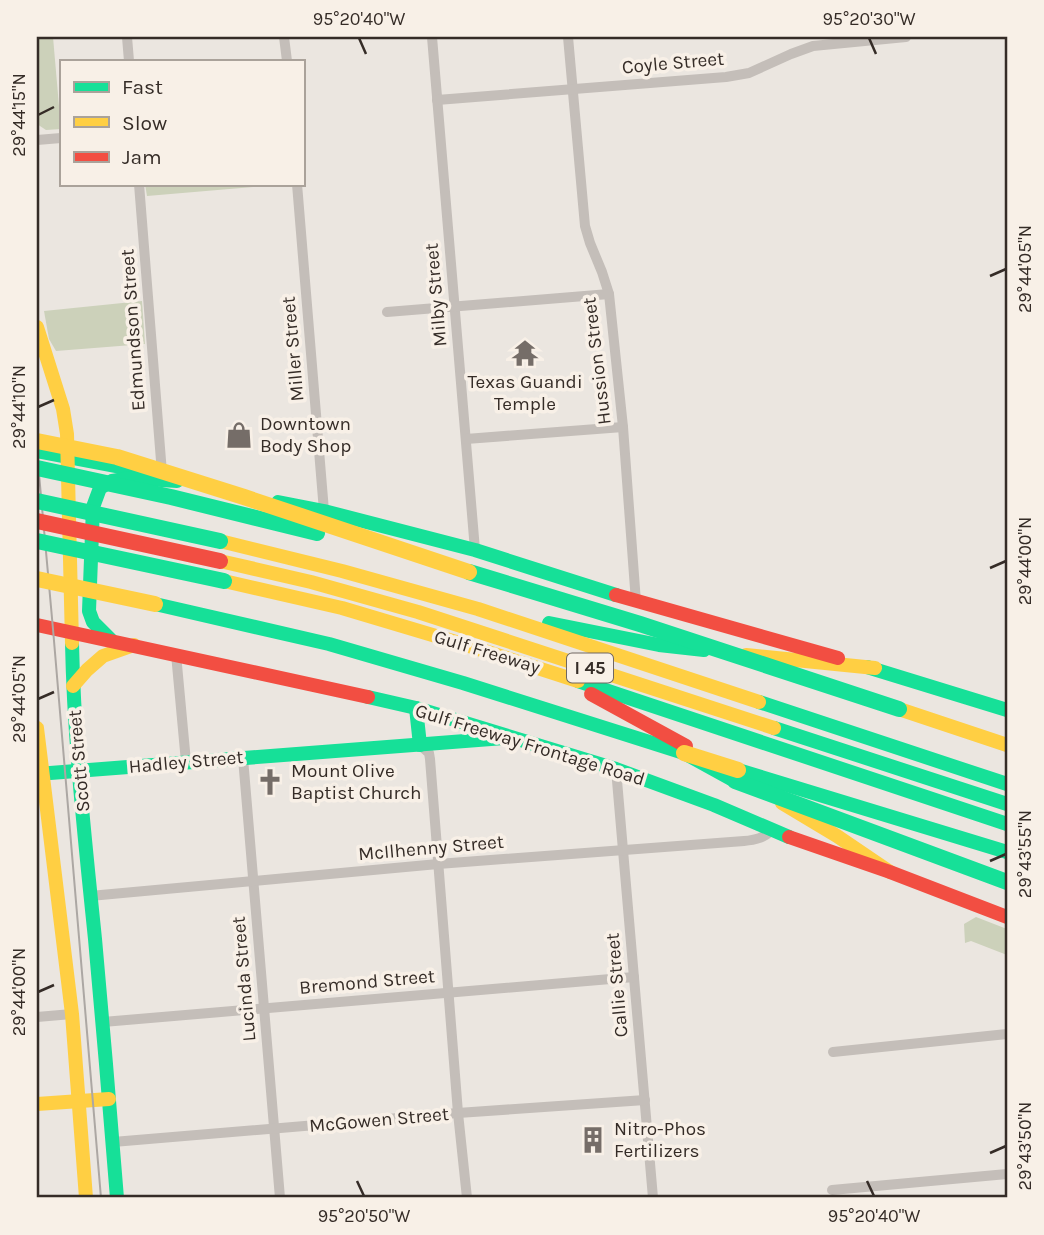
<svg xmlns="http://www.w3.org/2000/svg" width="1044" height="1235" font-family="Karla,sans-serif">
	<rect width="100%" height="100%" fill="#ebe6e0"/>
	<g fill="#ccd1ba">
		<path d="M 37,37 L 53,37 L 61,129 L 46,130 L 37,124 Z"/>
		<path d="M 145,184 L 290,184 L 147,196 Z"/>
		<path d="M 142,301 L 145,344 L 56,351 L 49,339 L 44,311 Z"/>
		<path d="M 976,917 L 1007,929 L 1007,955 L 971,941 L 965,943 L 964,924 Z"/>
	</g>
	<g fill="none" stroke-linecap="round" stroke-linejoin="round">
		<g stroke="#c4beb9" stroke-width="10">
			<path d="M 127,37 L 129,61"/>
			<path d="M 284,37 L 287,61"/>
			<path d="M 432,37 L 475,550"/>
			<path d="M 568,37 L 585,226 L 590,243 L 602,272 L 609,294 L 623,427 L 636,602"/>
			<path d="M 437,100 L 726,77 L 749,73 L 791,54 L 813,46 L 906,37"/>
			<path d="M 37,140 L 61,138"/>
			<path d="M 139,184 L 162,473"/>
			<path d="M 297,184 L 324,511"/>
			<path d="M 387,312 L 609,294"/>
			<path d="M 466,439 L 623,427"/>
			<path d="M 176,654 L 186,762"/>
			<path d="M 420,745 L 429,753 L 430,759 L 458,1113 L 467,1198"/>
			<path d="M 243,758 L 280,1198"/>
			<path d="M 616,769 L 653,1198"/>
			<path d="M 90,896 L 438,864 L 744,841 C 755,840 764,838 772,830"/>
			<path d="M 37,1017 L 72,1014"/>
			<path d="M 103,1022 L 634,977"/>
			<path d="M 833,1052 L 1007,1034"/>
			<path d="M 113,1142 L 458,1113 L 645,1100"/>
			<path d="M 832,1190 L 1007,1174"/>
		</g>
		<g stroke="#16e098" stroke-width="14">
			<path d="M 37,451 L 132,469"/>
			<path d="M 278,502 L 324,511 L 475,550 L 616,595"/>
			<path d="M 155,604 L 329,644 L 463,683 L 684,753 L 735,781"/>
			<path d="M 549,623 L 659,645 L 704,650"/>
			<path d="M 111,640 L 93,622 L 89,611 L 93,507 L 100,488 L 112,481 L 131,478 L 177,481"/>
			<path d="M 72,643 C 74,742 85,841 95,939 C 103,1025 110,1112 117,1198"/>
			<path d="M 867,667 L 1007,710"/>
			<path d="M 578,681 L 1007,824"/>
			<path d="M 368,697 L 416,708 L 616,769 L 714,805 L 789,837"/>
			<path d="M 759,702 L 1007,784"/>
			<path d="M 416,708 L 420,745"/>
			<path d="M 774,728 L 1007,804"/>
			<path d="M 738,770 L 1007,852"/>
			<path d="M 37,774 L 504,738"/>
		</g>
		<g stroke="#ffcf43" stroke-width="14">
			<path d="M 37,327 L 63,409 L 67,434 L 72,643"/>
			<path d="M 220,541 L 342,571 L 478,609 L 759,702"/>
			<path d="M 220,561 L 311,582 L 418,612 L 774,728"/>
			<path d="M 224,581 L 342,608 L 466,645 L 578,681"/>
			<path d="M 746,655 L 875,668"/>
			<path d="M 73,686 L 87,670 L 103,656 L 134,645"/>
			<path d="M 899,709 L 1007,745"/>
			<path d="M 37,728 L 72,1014 L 86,1198"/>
			<path d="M 782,803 L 837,836 L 890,872"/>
			<path d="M 37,1104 L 109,1099"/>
		</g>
		<g stroke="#f24e42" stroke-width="14">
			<path d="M 616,595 L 838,658"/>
			<path d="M 37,625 L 368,697"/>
			<path d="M 591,694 L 686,746"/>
			<path d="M 789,837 L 890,872 L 1007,917"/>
		</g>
		<path stroke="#aca7a3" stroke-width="2" d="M 37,452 L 53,629 L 101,1198"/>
		<g stroke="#16e098" stroke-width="16">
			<path d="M 37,468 L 171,497 L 317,533"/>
			<path d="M 37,501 L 220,541"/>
			<path d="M 37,541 L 224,581"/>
			<path d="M 469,572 L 640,624 L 899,709"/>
			<path d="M 735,781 L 1007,882"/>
		</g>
		<g stroke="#ffcf43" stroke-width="16">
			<path d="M 37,441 L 117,457 L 244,497 L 469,572"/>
			<path d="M 37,579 L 155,604"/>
			<path d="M 684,753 L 738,770"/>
		</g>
		<path stroke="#f24e42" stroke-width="16" d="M 37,521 L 220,561"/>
	</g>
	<path fill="none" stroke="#352c27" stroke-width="2.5" d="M 359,38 L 366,54M 869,38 L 876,54M 38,115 L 54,107M 990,276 L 1006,269M 38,407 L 54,400M 990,568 L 1006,561M 38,699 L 54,692M 990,861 L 1006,854M 38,992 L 54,985M 990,1153 L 1006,1146M 357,1181 L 364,1196M 867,1181 L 874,1196"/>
	<defs>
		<symbol id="temple-bare" viewBox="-9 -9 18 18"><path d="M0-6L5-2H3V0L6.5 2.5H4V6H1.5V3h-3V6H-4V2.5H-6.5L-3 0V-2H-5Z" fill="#756d68" stroke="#f8f0e7" stroke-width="2.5" paint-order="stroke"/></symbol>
		<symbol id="shop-bare" viewBox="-9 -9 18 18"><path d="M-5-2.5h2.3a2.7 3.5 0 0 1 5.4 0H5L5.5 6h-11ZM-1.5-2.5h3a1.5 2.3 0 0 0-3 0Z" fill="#756d68" stroke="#f8f0e7" stroke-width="2.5" paint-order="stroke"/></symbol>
		<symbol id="church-bare" viewBox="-9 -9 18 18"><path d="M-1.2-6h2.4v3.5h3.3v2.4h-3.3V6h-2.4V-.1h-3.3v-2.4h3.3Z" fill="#756d68" stroke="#f8f0e7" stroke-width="2.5" paint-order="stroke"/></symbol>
		<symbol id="building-bare" viewBox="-9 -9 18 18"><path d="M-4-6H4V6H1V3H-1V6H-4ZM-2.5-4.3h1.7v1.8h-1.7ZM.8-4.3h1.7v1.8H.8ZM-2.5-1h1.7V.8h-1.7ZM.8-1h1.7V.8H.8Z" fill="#756d68" stroke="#f8f0e7" stroke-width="2.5" paint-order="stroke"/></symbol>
	</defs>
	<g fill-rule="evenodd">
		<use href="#temple-bare" x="506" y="334" width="38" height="38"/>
		<use href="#shop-bare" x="220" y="416" width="38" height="38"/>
		<use href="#church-bare" x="251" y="763" width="38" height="38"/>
		<use href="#building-bare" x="574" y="1121" width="38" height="38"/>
	</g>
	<g text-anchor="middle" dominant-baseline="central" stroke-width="7" stroke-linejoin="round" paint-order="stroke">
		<rect fill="#f8f0e7" stroke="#706761" stroke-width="2" x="567" y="653.5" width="46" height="29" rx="5"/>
		<g font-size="18" font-weight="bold" fill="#352c27">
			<text x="590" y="668">I 45</text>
		</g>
		<g font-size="19" fill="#352c27" stroke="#f8f0e7">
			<text transform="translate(673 63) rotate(-5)">Coyle Street</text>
			<text transform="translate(436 295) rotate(-95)">Milby Street</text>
			<text transform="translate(133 330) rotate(-94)">Edmundson Street</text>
			<text transform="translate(293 349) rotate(-95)">Miller Street</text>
			<text transform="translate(597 361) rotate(-97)">Hussion Street</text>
			<text transform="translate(487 652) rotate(17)">Gulf Freeway</text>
			<text transform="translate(530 745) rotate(17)">Gulf Freeway Frontage Road</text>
			<text transform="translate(79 761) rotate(-95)">Scott Street</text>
			<text transform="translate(186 762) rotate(-5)">Hadley Street</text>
			<text transform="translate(431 848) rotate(-5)">McIlhenny Street</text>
			<text transform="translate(244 979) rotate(-95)">Lucinda Street</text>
			<text transform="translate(367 982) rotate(-5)">Bremond Street</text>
			<text transform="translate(617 985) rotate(-95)">Callie Street</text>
			<text transform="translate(379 1120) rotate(-5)">McGowen Street</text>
		</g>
		<g font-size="19" fill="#352c27" stroke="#f8f0e7" text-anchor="start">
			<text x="525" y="382" text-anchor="middle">Texas Guandi<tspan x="525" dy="22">Temple</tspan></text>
			<text x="260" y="424">Downtown<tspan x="260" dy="22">Body Shop</tspan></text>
			<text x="291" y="771">Mount Olive<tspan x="291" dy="22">Baptist Church</tspan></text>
			<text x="614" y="1129">Nitro-Phos<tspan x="614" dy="22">Fertilizers</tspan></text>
		</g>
	</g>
	<rect width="1044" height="1235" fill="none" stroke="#f8f0e7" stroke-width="77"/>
	<rect x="60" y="60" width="245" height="126" fill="#f8f0e7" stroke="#aaa29a" stroke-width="2"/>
	<rect x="74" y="82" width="35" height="10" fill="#16e098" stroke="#aaa29a" stroke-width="2"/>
	<text x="122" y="94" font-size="21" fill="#352c27">Fast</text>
	<rect x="74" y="117" width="35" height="10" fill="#ffcf43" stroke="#aaa29a" stroke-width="2"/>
	<text x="122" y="130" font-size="21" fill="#352c27">Slow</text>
	<rect x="74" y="152" width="35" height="10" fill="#f24e42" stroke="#aaa29a" stroke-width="2"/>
	<text x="122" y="164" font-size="21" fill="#352c27">Jam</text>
	<rect x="38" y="38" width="968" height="1158" fill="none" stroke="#352c27" stroke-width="2.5"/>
	<g font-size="18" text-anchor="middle" fill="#352c27">
		<text x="359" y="25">95°20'40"W</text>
		<text x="869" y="25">95°20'30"W</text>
		<text transform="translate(19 115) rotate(-90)" y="6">29°44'15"N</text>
		<text transform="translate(1025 269) rotate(-90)" y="6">29°44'05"N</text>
		<text transform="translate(19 407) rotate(-90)" y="6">29°44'10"N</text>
		<text transform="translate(1025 561) rotate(-90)" y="6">29°44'00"N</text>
		<text transform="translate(19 699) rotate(-90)" y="6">29°44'05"N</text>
		<text transform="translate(1025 854) rotate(-90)" y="6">29°43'55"N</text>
		<text transform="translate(19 992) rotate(-90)" y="6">29°44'00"N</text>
		<text transform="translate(1025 1146) rotate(-90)" y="6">29°43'50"N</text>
		<text x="364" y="1222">95°20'50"W</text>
		<text x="874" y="1222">95°20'40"W</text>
	</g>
</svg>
